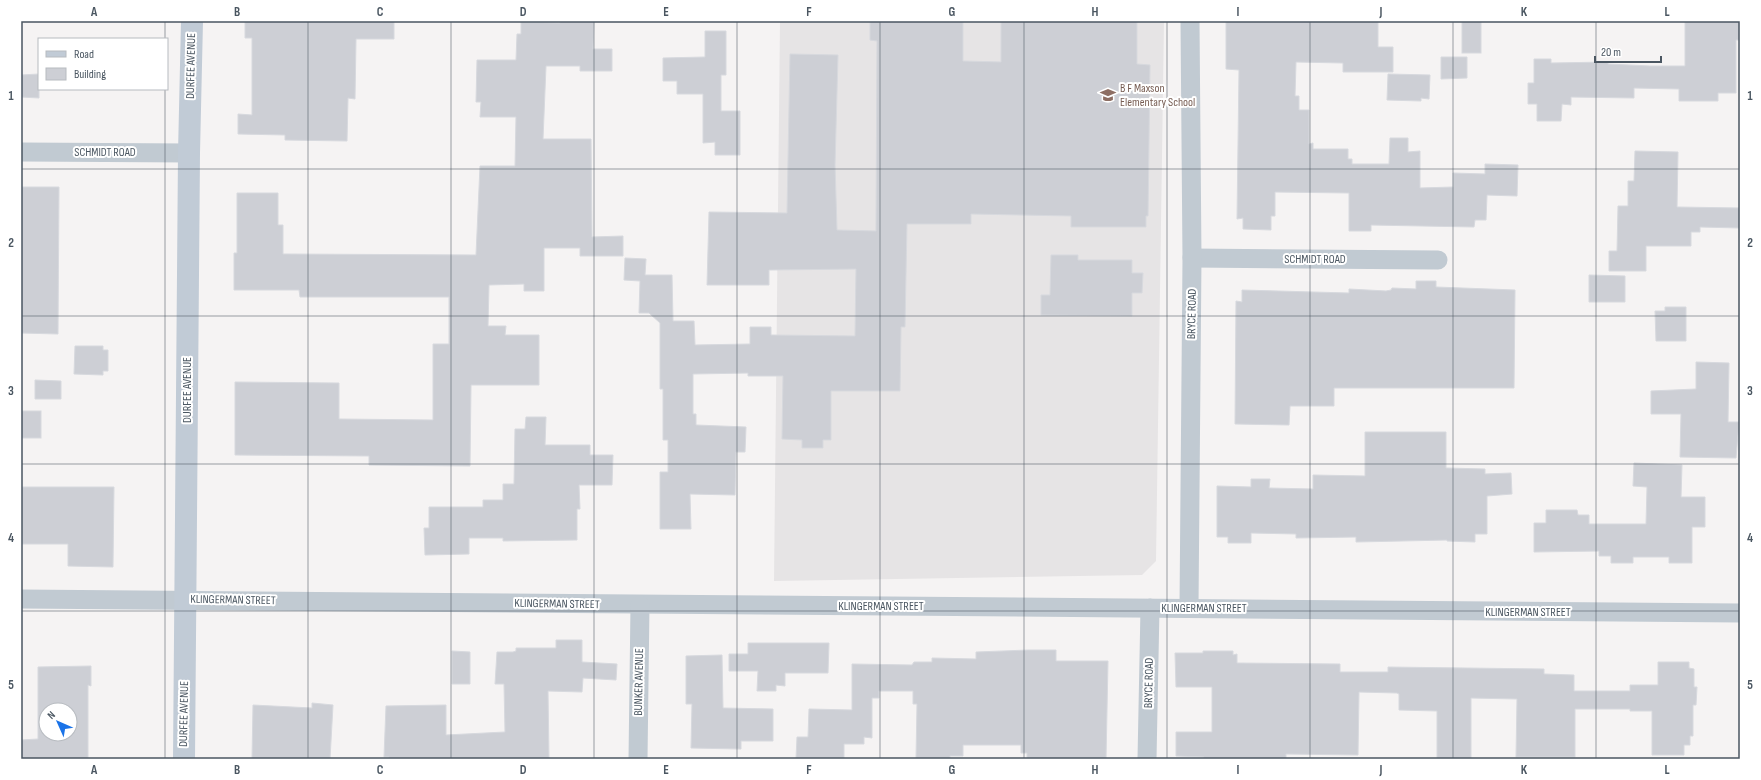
<svg xmlns="http://www.w3.org/2000/svg" width="1761" height="780" font-family="'Sofia Sans Condensed',sans-serif">
	<rect width="100%" height="100%" fill="#f5f3f3"/>
	<path fill="#e6e4e5" d="M 780,21 L 1164,21 L 1156,561 L 1142,575 L 774,581 Z"/>
	<g fill="#cdcfd5" stroke="#d7d9de" fill-rule="evenodd">
		<path d="M 245,21 L 394,21 L 394,39 L 356,39 L 355,99 L 348,98 L 347,141 L 285,140 L 285,135 L 238,134 L 238,114 L 252,115 L 252,38 L 245,38 Z"/>
		<path d="M 560,21 L 594,21 L 593,49 L 612,49 L 612,71 L 580,71 L 580,66 L 546,66 L 543,139 L 591,139 L 592,237 L 623,236 L 623,256 L 580,256 L 580,248 L 544,248 L 544,291 L 524,291 L 524,284 L 489,285 L 488,326 L 506,326 L 505,335 L 539,335 L 539,385 L 471,385 L 470,466 L 369,465 L 369,456 L 235,455 L 235,382 L 339,383 L 339,419 L 433,420 L 433,344 L 449,344 L 449,297 L 300,297 L 299,290 L 234,290 L 234,253 L 237,253 L 237,193 L 278,193 L 278,225 L 283,225 L 283,254 L 476,255 L 480,166 L 515,166 L 516,117 L 480,117 L 481,102 L 476,102 L 477,60 L 516,60 L 517,34 L 521,34 L 521,22 L 560,23 Z"/>
		<path d="M 870,21 L 963,21 L 963,61 L 1001,62 L 1001,21 L 1137,21 L 1137,64 L 1150,65 L 1148,216 L 1146,216 L 1146,227 L 1071,227 L 1071,216 L 971,214 L 971,224 L 907,224 L 905,327 L 901,327 L 900,391 L 831,391 L 831,440 L 823,440 L 823,448 L 802,448 L 802,440 L 782,439 L 783,376 L 748,376 L 748,373 L 693,374 L 693,414 L 696,414 L 696,425 L 746,427 L 745,452 L 736,452 L 735,495 L 690,494 L 691,529 L 660,529 L 660,472 L 668,472 L 668,440 L 663,440 L 663,389 L 660,389 L 660,323 L 649,313 L 639,313 L 640,281 L 624,280 L 625,258 L 646,259 L 645,275 L 672,275 L 673,321 L 694,321 L 695,345 L 750,344 L 750,327 L 771,327 L 771,335 L 855,336 L 856,269 L 769,270 L 769,285 L 707,285 L 709,212 L 787,213 L 790,54 L 838,55 L 835,165 L 837,230 L 876,231 L 877,41 L 870,40 Z"/>
		<path d="M 1226,21 L 1378,22 L 1378,47 L 1393,47 L 1393,72 L 1343,72 L 1343,63 L 1296,62 L 1295,96 L 1299,96 L 1299,110 L 1309,110 L 1309,144 L 1313,143 L 1313,149 L 1348,149 L 1348,159 L 1352,159 L 1352,164 L 1389,164 L 1390,138 L 1408,138 L 1408,152 L 1420,151 L 1420,188 L 1453,187 L 1453,173 L 1485,174 L 1485,164 L 1518,165 L 1517,196 L 1487,195 L 1486,220 L 1475,220 L 1474,227 L 1371,225 L 1371,231 L 1349,231 L 1349,193 L 1275,192 L 1275,216 L 1271,216 L 1271,230 L 1243,229 L 1243,218 L 1237,219 L 1239,70 L 1226,69 Z"/>
		<rect x="1462" y="21" width="19" height="32"/>
		<path d="M 1685,21 L 1740,21 L 1740,40 L 1736,40 L 1736,93 L 1718,93 L 1718,101 L 1679,101 L 1679,89 L 1634,88 L 1634,98 L 1571,97 L 1571,105 L 1562,104 L 1561,121 L 1537,121 L 1537,104 L 1528,104 L 1528,83 L 1534,83 L 1534,59 L 1551,59 L 1551,63 L 1608,62 L 1608,64 L 1650,66 L 1685,66 Z"/>
		<path d="M 705,31 L 726,31 L 726,75 L 721,75 L 721,111 L 740,111 L 740,155 L 715,155 L 715,142 L 703,143 L 703,94 L 677,94 L 677,81 L 663,81 L 663,58 L 705,57 Z"/>
		<path d="M 1441,57 L 1467,57 L 1467,78 L 1441,79 Z"/>
		<path d="M 39,74 L 39,98 L 21,97 L 21,75 Z"/>
		<path d="M 1388,74 L 1430,75 L 1429,99 L 1421,98 L 1421,101 L 1387,100 Z"/>
		<path d="M 1635,151 L 1678,152 L 1677,207 L 1740,208 L 1740,228 L 1700,227 L 1700,232 L 1691,232 L 1691,246 L 1646,246 L 1646,271 L 1609,271 L 1609,251 L 1617,251 L 1618,206 L 1628,206 L 1628,181 L 1634,181 Z"/>
		<path d="M 21,187 L 59,187 L 58,334 L 21,333 Z"/>
		<path d="M 1051,255 L 1078,255 L 1078,260 L 1132,260 L 1132,273 L 1143,273 L 1142,293 L 1132,293 L 1132,316 L 1041,315 L 1041,295 L 1050,295 Z"/>
		<path d="M 1589,275 L 1625,276 L 1625,302 L 1589,302 Z"/>
		<path d="M 1416,281 L 1436,281 L 1436,287 L 1515,290 L 1514,388 L 1334,388 L 1334,406 L 1290,406 L 1289,425 L 1235,424 L 1236,301 L 1242,302 L 1242,290 L 1349,293 L 1349,289 L 1386,291 L 1391,290 L 1392,288 L 1416,289 Z"/>
		<path d="M 1665,307 L 1686,307 L 1686,341 L 1656,341 L 1655,311 L 1665,311 Z"/>
		<path d="M 75,346 L 103,346 L 103,350 L 108,350 L 108,371 L 103,371 L 103,375 L 74,374 Z"/>
		<path d="M 1696,362 L 1729,363 L 1728,422 L 1739,422 L 1736,458 L 1680,457 L 1681,414 L 1651,414 L 1651,391 L 1696,389 Z"/>
		<path d="M 35,380 L 61,381 L 61,399 L 35,399 Z"/>
		<rect x="21" y="411" width="20" height="27"/>
		<path d="M 526,417 L 546,417 L 545,445 L 590,445 L 590,455 L 613,455 L 612,485 L 579,485 L 580,509 L 577,509 L 577,540 L 503,541 L 503,538 L 469,538 L 469,554 L 425,555 L 424,528 L 429,528 L 429,507 L 483,507 L 483,500 L 503,500 L 503,484 L 514,484 L 515,429 L 525,429 Z"/>
		<path d="M 1365,432 L 1446,432 L 1446,468 L 1485,469 L 1485,474 L 1511,473 L 1512,494 L 1487,496 L 1487,534 L 1475,534 L 1475,542 L 1447,541 L 1447,540 L 1356,542 L 1356,537 L 1296,538 L 1296,534 L 1251,533 L 1251,543 L 1228,543 L 1228,537 L 1217,537 L 1217,486 L 1251,487 L 1251,479 L 1270,479 L 1269,488 L 1313,489 L 1313,475 L 1365,476 Z"/>
		<path d="M 1634,463 L 1682,465 L 1681,497 L 1705,497 L 1705,527 L 1692,527 L 1692,563 L 1669,563 L 1669,557 L 1633,557 L 1633,563 L 1611,563 L 1611,556 L 1599,556 L 1599,551 L 1534,552 L 1534,523 L 1546,523 L 1546,510 L 1577,510 L 1578,515 L 1589,515 L 1589,524 L 1646,524 L 1647,487 L 1633,486 Z"/>
		<path d="M 21,487 L 114,487 L 113,567 L 68,566 L 68,544 L 22,544 Z"/>
		<path d="M 556,640 L 582,640 L 582,662 L 617,664 L 616,680 L 583,678 L 582,692 L 548,691 L 549,759 L 389,759 L 389,757 L 384,757 L 386,706 L 446,705 L 446,735 L 505,732 L 504,684 L 495,684 L 497,652 L 513,652 L 516,651 L 516,648 L 556,648 Z"/>
		<path d="M 748,643 L 829,643 L 828,673 L 785,673 L 785,686 L 776,685 L 776,691 L 757,691 L 758,671 L 729,671 L 729,654 L 748,654 Z"/>
		<path d="M 1028,650 L 1056,650 L 1056,661 L 1108,661 L 1106,759 L 1027,759 L 1027,753 L 1021,753 L 1021,745 L 963,745 L 963,756 L 950,756 L 950,759 L 916,759 L 917,704 L 913,704 L 913,691 L 879,691 L 879,698 L 872,698 L 872,738 L 864,737 L 864,744 L 844,744 L 844,759 L 796,759 L 797,737 L 808,737 L 809,709 L 852,710 L 852,664 L 912,665 L 914,662 L 932,662 L 932,658 L 976,659 L 976,652 Z"/>
		<path d="M 452,651 L 470,652 L 470,684 L 452,684 Z"/>
		<path d="M 1203,651 L 1233,651 L 1233,655 L 1237,654 L 1237,663 L 1340,664 L 1340,672 L 1388,672 L 1388,667 L 1544,669 L 1544,674 L 1574,675 L 1574,691 L 1630,691 L 1630,685 L 1658,685 L 1658,662 L 1689,662 L 1689,668 L 1694,669 L 1694,687 L 1697,687 L 1696,705 L 1693,705 L 1693,736 L 1690,736 L 1690,745 L 1684,745 L 1684,755 L 1652,755 L 1652,711 L 1630,711 L 1630,709 L 1575,709 L 1575,757 L 1516,757 L 1517,699 L 1471,698 L 1471,759 L 1437,759 L 1437,711 L 1399,710 L 1399,694 L 1397,693 L 1359,692 L 1358,755 L 1286,754 L 1286,759 L 1204,759 L 1204,757 L 1176,756 L 1176,732 L 1212,732 L 1212,687 L 1176,687 L 1175,653 L 1203,653 Z"/>
		<path d="M 722,655 L 723,708 L 773,709 L 773,741 L 741,741 L 741,749 L 691,748 L 692,704 L 686,704 L 686,656 Z"/>
		<path d="M 91,666 L 91,686 L 88,685 L 88,759 L 21,759 L 21,740 L 38,739 L 38,667 ZM 46,710 L 70,710 L 70,734 L 46,734 Z"/>
		<path d="M 312,703 L 333,705 L 330,759 L 252,759 L 253,705 L 312,708 Z"/>
	</g>
	<g fill="none" stroke-linecap="round" stroke-linejoin="round">
		<g stroke="#c1cad2" stroke-width="19">
			<path d="M 21,152 L 189,153"/>
			<path d="M 1192,258 L 1438,260"/>
			<path d="M 21,599 L 1740,613"/>
			<path d="M 1189,607 L 1192,258 L 1190,21"/>
			<path d="M 638,759 L 640,605"/>
			<path d="M 1147,759 L 1150,608"/>
		</g>
		<path stroke="#c1cbd6" stroke-width="22" d="M 184,759 L 189,153 L 192,21"/>
	</g>
	<path fill="none" stroke="#4a5661" stroke-width="1" stroke-opacity="0.55" d="M 165,21 L 165,39M 308,21 L 308,759M 451,21 L 451,759M 594,21 L 594,759M 737,21 L 737,759M 880,21 L 880,759M 1024,21 L 1024,759M 1167,21 L 1167,759M 1310,21 L 1310,759M 1453,21 L 1453,759M 1596,21 L 1596,759M 165,89 L 165,759M 21,169 L 1740,169M 21,316 L 1740,316M 21,464 L 1740,464M 21,611 L 1740,611"/>
	<defs>
		<symbol id="school-bare" viewBox="-9 -9 18 18"><path d="M0-5L7-2L0 1L-7-2ZM-4 1L0 2.5L4 1V4Q0 6-4 4Z" fill="#8d6e63" stroke="#fff" stroke-width="2.5" paint-order="stroke"/></symbol>
	</defs>
	<g fill-rule="evenodd">
		<use href="#school-bare" x="1097" y="84" width="22" height="22"/>
	</g>
	<g text-anchor="middle" dominant-baseline="central" stroke-width="4" stroke-linejoin="round" paint-order="stroke">
		<g font-size="12" fill="#4a5661" stroke="#fff">
			<text transform="translate(191 66) rotate(-89)">DURFEE AVENUE</text>
			<text x="105" y="152">SCHMIDT ROAD</text>
			<text x="1315" y="259">SCHMIDT ROAD</text>
			<text transform="translate(1192 314) rotate(-89)">BRYCE ROAD</text>
			<text transform="translate(187 390) rotate(-90)">DURFEE AVENUE</text>
			<text transform="translate(233 600) rotate(1)">KLINGERMAN STREET</text>
			<text transform="translate(557 604) rotate(1)">KLINGERMAN STREET</text>
			<text x="881" y="606">KLINGERMAN STREET</text>
			<text x="1204" y="608">KLINGERMAN STREET</text>
			<text x="1528" y="612">KLINGERMAN STREET</text>
			<text transform="translate(639 682) rotate(-89)">BUNKER AVENUE</text>
			<text transform="translate(1149 683) rotate(-89)">BRYCE ROAD</text>
			<text transform="translate(184 714) rotate(-89)">DURFEE AVENUE</text>
		</g>
		<g font-size="12" fill="#785e54" stroke="#fff" text-anchor="start">
			<text x="1120" y="88">B F Maxson<tspan x="1120" dy="14">Elementary School</tspan></text>
		</g>
	</g>
	<rect width="1761" height="780" fill="none" stroke="#ffffff" stroke-width="44"/>
	<rect x="38" y="38" width="130" height="52" fill="#ffffff" stroke="#b7bbc0"/>
	<rect x="46" y="51" width="20" height="6" fill="#c1cbd6" stroke="#b7bbc0"/>
	<text x="74" y="58" font-size="12" fill="#4a5661">Road</text>
	<rect x="46" y="68" width="20" height="12" fill="#cdcfd5" stroke="#b7bbc0"/>
	<text x="74" y="78" font-size="12" fill="#4a5661">Building</text>
	<g transform="translate(58 722) rotate(315)"><circle r="19" fill="#ffffff" stroke="#b7bbc0"/>
	<path d="M0-3L7 15L0 10L-7 15Z" fill="#1a73e8"/>
	<text y="-6" font-size="11" font-weight="bold" text-anchor="middle" fill="#4a5661">N</text>
	</g>
	<path d="M1595 56v6h66v-6" fill="none" stroke="#4a5661" stroke-width="2"/>
	<text x="1601" y="56" font-size="12" fill="#4a5661" stroke="#ffffff" stroke-width="3" paint-order="stroke">20 m</text>
	<rect x="22" y="22" width="1717" height="736" fill="none" stroke="#4a5661" stroke-width="1.5"/>
	<g font-size="13" text-anchor="middle" font-weight="bold" fill="#4a5661">
		<text x="94" y="16">A</text>
		<text x="237" y="16">B</text>
		<text x="380" y="16">C</text>
		<text x="523" y="16">D</text>
		<text x="666" y="16">E</text>
		<text x="809" y="16">F</text>
		<text x="952" y="16">G</text>
		<text x="1095" y="16">H</text>
		<text x="1238" y="16">I</text>
		<text x="1381" y="16">J</text>
		<text x="1524" y="16">K</text>
		<text x="1667" y="16">L</text>
		<text x="11" y="100">1</text>
		<text x="1750" y="100">1</text>
		<text x="11" y="247">2</text>
		<text x="1750" y="247">2</text>
		<text x="11" y="395">3</text>
		<text x="1750" y="395">3</text>
		<text x="11" y="542">4</text>
		<text x="1750" y="542">4</text>
		<text x="11" y="689">5</text>
		<text x="1750" y="689">5</text>
		<text x="94" y="774">A</text>
		<text x="237" y="774">B</text>
		<text x="380" y="774">C</text>
		<text x="523" y="774">D</text>
		<text x="666" y="774">E</text>
		<text x="809" y="774">F</text>
		<text x="952" y="774">G</text>
		<text x="1095" y="774">H</text>
		<text x="1238" y="774">I</text>
		<text x="1381" y="774">J</text>
		<text x="1524" y="774">K</text>
		<text x="1667" y="774">L</text>
	</g>
</svg>
